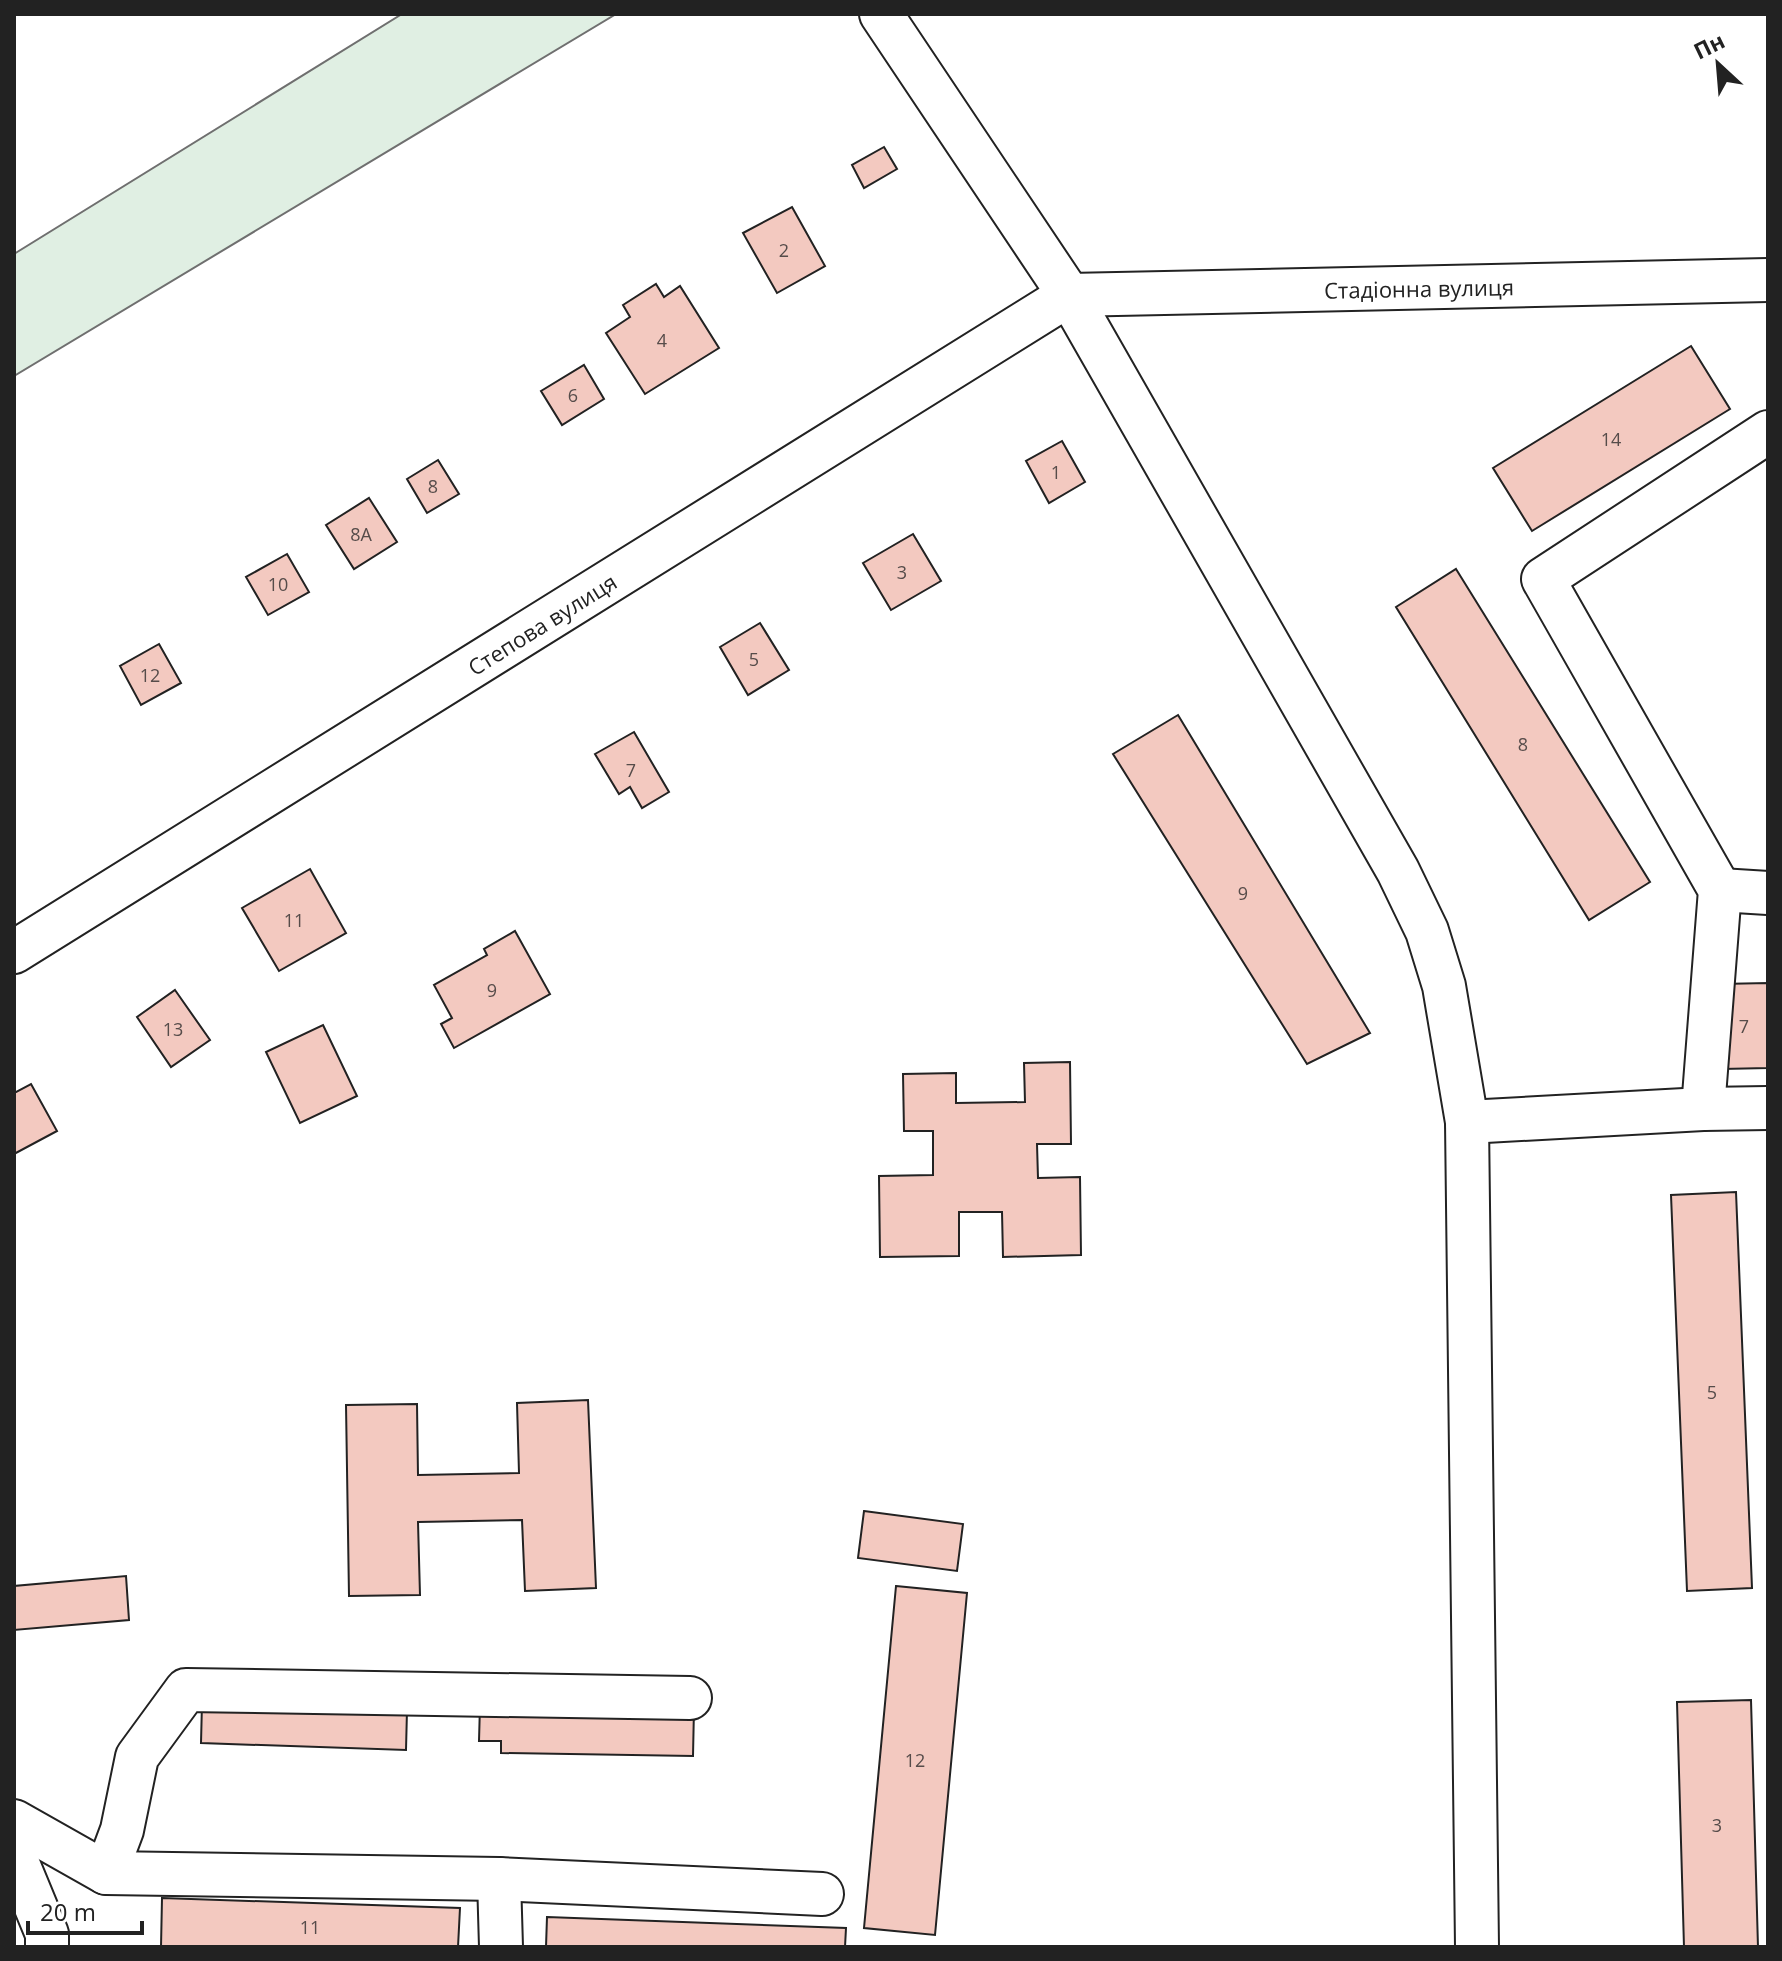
<svg xmlns="http://www.w3.org/2000/svg" width="1782" height="1961" font-family="'Open Sans',sans-serif">
	<rect width="100%" height="100%" fill="#fff"/>
	<path fill="#e0efe3" stroke="#6f6f6f" stroke-width="2" d="M 402,14 L 616,14 L 14,376 L 14,254 Z"/>
	<g fill="#f3c9c0" stroke="#222" stroke-width="2">
		<path d="M 884,147 L 897,169 L 864,188 L 852,165 Z"/>
		<path d="M 792,207 L 825,266 L 777,293 L 743,233 Z"/>
		<path d="M 656,284 L 664,297 L 680,286 L 719,348 L 645,394 L 606,333 L 630,317 L 623,305 Z"/>
		<path d="M 1691,346 L 1730,409 L 1532,531 L 1493,468 Z"/>
		<path d="M 584,365 L 604,399 L 562,425 L 541,391 Z"/>
		<path d="M 1062,441 L 1085,482 L 1049,503 L 1026,461 Z"/>
		<path d="M 438,460 L 459,494 L 427,513 L 407,479 Z"/>
		<path d="M 369,498 L 397,542 L 354,569 L 326,525 Z"/>
		<path d="M 913,534 L 941,581 L 891,610 L 863,563 Z"/>
		<path d="M 287,554 L 309,592 L 268,615 L 246,577 Z"/>
		<path d="M 1456,569 L 1650,882 L 1589,920 L 1396,607 Z"/>
		<path d="M 760,623 L 789,670 L 748,695 L 720,647 Z"/>
		<path d="M 159,644 L 181,683 L 141,705 L 120,666 Z"/>
		<path d="M 1178,715 L 1370,1033 L 1307,1064 L 1113,754 Z"/>
		<path d="M 634,732 L 669,792 L 642,808 L 630,787 L 619,794 L 595,754 Z"/>
		<path d="M 310,869 L 346,933 L 279,971 L 242,908 Z"/>
		<path d="M 515,931 L 550,994 L 454,1048 L 441,1024 L 452,1018 L 434,985 L 487,955 L 484,949 Z"/>
		<path d="M 1768,983 L 1768,1068 L 1722,1069 L 1720,984 Z"/>
		<path d="M 175,990 L 210,1040 L 171,1067 L 137,1017 Z"/>
		<path d="M 323,1025 L 357,1096 L 300,1123 L 266,1052 Z"/>
		<path d="M 1070,1062 L 1071,1144 L 1037,1144 L 1038,1178 L 1080,1177 L 1081,1255 L 1003,1257 L 1002,1212 L 959,1212 L 959,1256 L 880,1257 L 879,1176 L 933,1175 L 933,1131 L 904,1131 L 903,1074 L 956,1073 L 956,1103 L 1025,1102 L 1024,1063 Z"/>
		<path d="M 31,1084 L 57,1131 L 14,1154 L 14,1093 Z"/>
		<path d="M 1736,1192 L 1752,1588 L 1687,1591 L 1671,1195 Z"/>
		<path d="M 588,1400 L 596,1588 L 525,1591 L 522,1520 L 418,1522 L 420,1595 L 349,1596 L 346,1405 L 417,1404 L 418,1475 L 519,1473 L 517,1403 Z"/>
		<path d="M 864,1511 L 963,1524 L 957,1571 L 858,1558 Z"/>
		<path d="M 126,1576 L 129,1620 L 14,1630 L 14,1586 Z"/>
		<path d="M 896,1586 L 967,1593 L 935,1935 L 864,1928 Z"/>
		<path d="M 1751,1700 L 1758,1947 L 1684,1947 L 1677,1702 Z"/>
		<path d="M 202,1703 L 407,1710 L 406,1750 L 201,1743 Z"/>
		<path d="M 480,1705 L 694,1708 L 693,1756 L 501,1753 L 501,1741 L 479,1741 Z"/>
		<path d="M 162,1898 L 460,1908 L 458,1947 L 161,1947 Z"/>
		<path d="M 547,1917 L 846,1928 L 845,1947 L 546,1947 Z"/>
	</g>
	<g fill="none" stroke-linecap="round" stroke-linejoin="round">
		<defs>
			<g id="minor">
				<path d="M 881,14 L 1069,295 L 1398,871 L 1427,931 L 1444,986 L 1467,1122 L 1477,1947"/>
				<path d="M 1069,295 L 1768,280"/>
				<path d="M 1720,890 L 1768,893"/>
				<path d="M 14,952 L 1069,295"/>
				<path d="M 1703,1109 L 1720,890 L 1543,579 L 1768,432"/>
				<path d="M 1467,1122 L 1703,1109 L 1768,1108"/>
				<path d="M 14,1821 L 106,1873 L 499,1879 L 822,1894"/>
				<path d="M 14,1854 L 47,1934 L 47,1947"/>
				<path d="M 106,1873 L 122,1830 L 137,1757 L 186,1690 L 690,1698"/>
				<path d="M 499,1879 L 501,1947"/>
			</g>
		</defs>
		<use href="#minor" stroke="#222" stroke-width="46"/>
		<use href="#minor" stroke="#fff" stroke-width="42"/>
	</g>
	<g text-anchor="middle" dominant-baseline="central" stroke-width="6" stroke-linejoin="round" paint-order="stroke">
		<g font-size="18" fill="#564c4a">
			<text x="784" y="250">2</text>
			<text x="662" y="340">4</text>
			<text x="573" y="395">6</text>
			<text x="1611" y="439">14</text>
			<text x="1056" y="472">1</text>
			<text x="433" y="486">8</text>
			<text x="361" y="534">8А</text>
			<text x="902" y="572">3</text>
			<text x="278" y="584">10</text>
			<text x="754" y="659">5</text>
			<text x="150" y="675">12</text>
			<text x="1523" y="744">8</text>
			<text x="631" y="770">7</text>
			<text x="1243" y="893">9</text>
			<text x="294" y="920">11</text>
			<text x="492" y="990">9</text>
			<text x="1744" y="1026">7</text>
			<text x="173" y="1029">13</text>
			<text x="1712" y="1392">5</text>
			<text x="915" y="1760">12</text>
			<text x="1717" y="1825">3</text>
			<text x="310" y="1927">11</text>
		</g>
		<g font-size="22" fill="#222" stroke="#fff">
			<text transform="translate(1419 288) rotate(-1)">Стадіонна вулиця</text>
			<text transform="translate(542 624) rotate(-32)">Степова вулиця</text>
		</g>
	</g>
	<rect width="1782" height="1961" fill="none" stroke="#222222" stroke-width="32"/>
	<g transform="translate(1718 64) rotate(334)" stroke="#ffffff" stroke-width="6" paint-order="stroke">
	<path d="M0-6L14 30L0 20L-14 30Z" fill="#222222"/>
	<text y="-12" font-size="22" font-weight="bold" text-anchor="middle" fill="#222222">Пн</text>
	</g>
	<path d="M28 1921v12h114v-12" fill="none" stroke="#222222" stroke-width="4"/>
	<text x="40" y="1921" font-size="24" fill="#222222" stroke="#ffffff" stroke-width="6" paint-order="stroke">20 m</text>
</svg>
